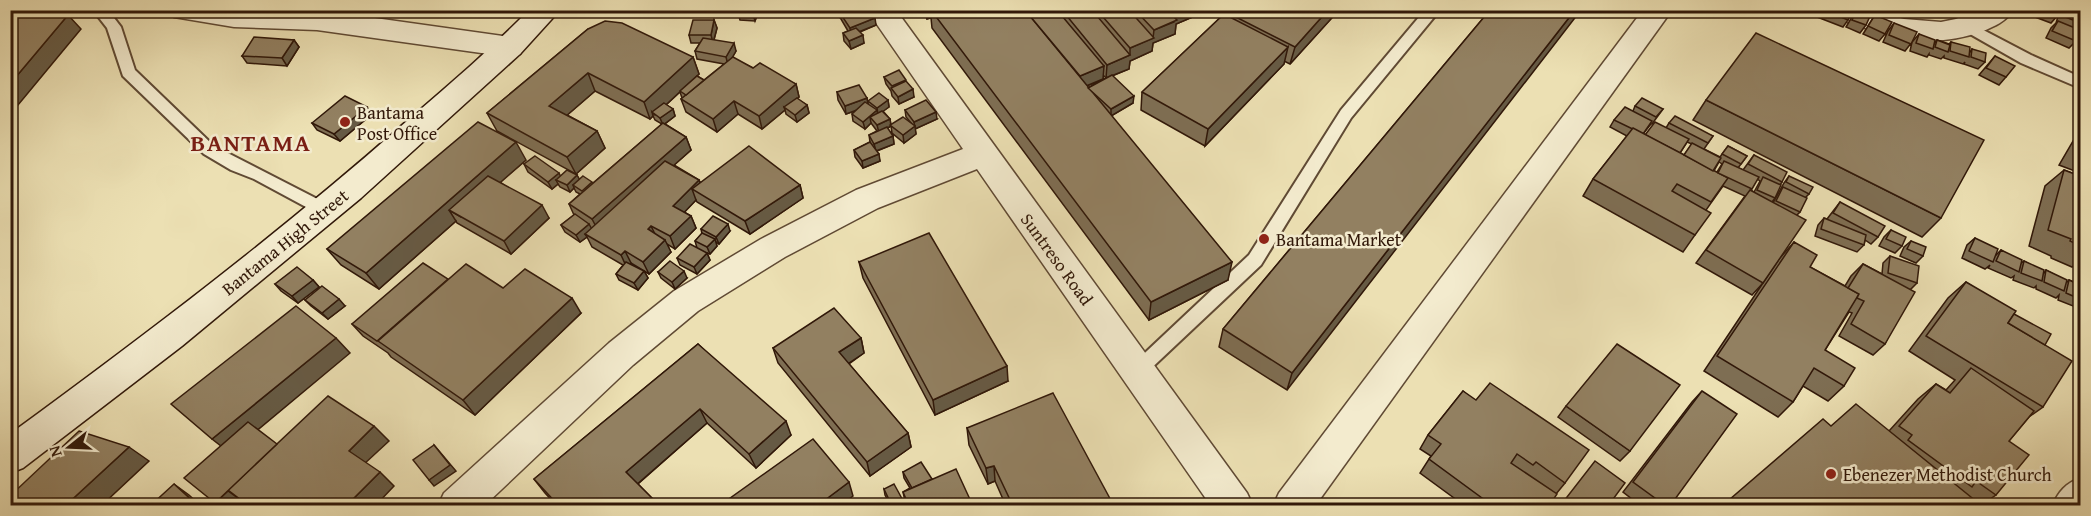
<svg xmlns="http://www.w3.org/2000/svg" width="2091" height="516" font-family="'Gentium Book Plus',serif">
	<rect width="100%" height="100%" fill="#ece0b3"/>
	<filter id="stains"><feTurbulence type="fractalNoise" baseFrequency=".00333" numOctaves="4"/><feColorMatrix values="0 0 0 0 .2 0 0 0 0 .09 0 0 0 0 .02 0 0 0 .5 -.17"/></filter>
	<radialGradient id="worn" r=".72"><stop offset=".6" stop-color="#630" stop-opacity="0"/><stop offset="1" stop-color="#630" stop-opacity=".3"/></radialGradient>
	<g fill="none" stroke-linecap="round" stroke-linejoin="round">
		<defs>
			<g id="service">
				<path d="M 93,10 L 108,10 L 121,27 L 135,70 L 214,146 L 331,206 L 333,210 L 331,214 L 325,216 L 319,214 L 254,179 L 231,170 L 204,154 L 123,76 L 107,28 Z"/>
				<path d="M 1425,10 L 1440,10 L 1351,118 L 1261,265 L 1143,376 L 1137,379 L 1131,376 L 1128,371 L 1131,366 L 1249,255 L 1341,110 Z"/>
				<path d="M 1968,22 L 2031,55 L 2080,77 L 2080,88 L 2021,63 L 1963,30 L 1961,27 L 1963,24 Z"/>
			</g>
			<g id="minor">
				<path d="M 170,10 L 318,10 L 510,37 L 520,40 L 524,47 L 520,54 L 510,57 L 317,30 L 234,27 L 174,17 Z"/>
				<path d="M 867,10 L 896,10 L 1247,493 L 1253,506 L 1211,506 L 977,169 L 878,208 L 785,257 L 698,311 L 633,365 L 484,506 L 438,506 L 444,493 L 609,343 L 674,291 L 761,239 L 856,190 L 963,149 Z"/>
				<path d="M 1643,10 L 1672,10 L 1315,506 L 1273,506 L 1279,493 Z"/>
				<path d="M 1830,10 L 1874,10 L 1904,19 L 1941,22 L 1956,19 L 1976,10 L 2013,10 C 2007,21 1993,27 1983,31 C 1928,51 1886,36 1834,17 Z"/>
				<path d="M 2080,478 L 2080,506 L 2052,506 C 2059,491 2065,484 2080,478 Z"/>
			</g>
			<path id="secondary" d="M 529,10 L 560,10 L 520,54 L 361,198 L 182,346 L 23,468 L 10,473 L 10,434 C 144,336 276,236 400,127 C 444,89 488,52 529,10 Z"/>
		</defs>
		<use href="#service" stroke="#604a34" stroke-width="4"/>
		<use href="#minor" stroke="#604a34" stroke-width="3"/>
		<use href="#secondary" stroke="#311809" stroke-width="3"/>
		<use href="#service" fill="#f3ebce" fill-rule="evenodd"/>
		<use href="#minor" fill="#f3ebce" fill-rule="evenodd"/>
		<use href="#secondary" fill="#f3ebce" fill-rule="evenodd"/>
	</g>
	<g fill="#7e6e53" stroke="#311809" stroke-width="1.5" fill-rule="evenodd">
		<path d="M 704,10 L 720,10 L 716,15 Z"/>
		<path d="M 759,10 L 755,21 L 740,20 L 738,13 Z"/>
		<path d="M 834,10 L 870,10 L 876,25 L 860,32 L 864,43 L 851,49 L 844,41 L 843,33 L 848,31 L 841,19 Z"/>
		<path d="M 922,10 L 1196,10 L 1195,16 L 1176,24 L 1175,34 L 1153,43 L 1152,51 L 1130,61 L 1129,69 L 1112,76 L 1133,103 L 1111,116 L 1228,280 L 1149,320 L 932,28 L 931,18 L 927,19 ZM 1103,75 L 1106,78 L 1088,88 L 1087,86 L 1103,79 Z"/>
		<path d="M 1339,10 L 1290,64 L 1284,61 L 1284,64 L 1205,146 L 1141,110 L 1142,92 L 1224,14 L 1224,11 Z"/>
		<path d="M 1490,10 L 1287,390 L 1219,347 L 1223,329 Z"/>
		<path d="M 1799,10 L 1852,10 L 1848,20 L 1843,27 Z"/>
		<path d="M 1856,10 L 1866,25 L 1860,33 L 1846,27 Z"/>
		<path d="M 1913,10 L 1970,10 L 1965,16 L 1938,17 L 1929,14 L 1927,16 Z"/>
		<path d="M 2028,10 L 2060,10 L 2058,15 L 2051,23 L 2027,14 Z"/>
		<path d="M 2060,10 L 2080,10 L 2080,33 L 2076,41 L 2069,48 L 2046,38 L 2051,28 L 2056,23 Z"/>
		<path d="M 1875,15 L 1885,34 L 1879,41 L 1863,34 Z"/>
		<path d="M 714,20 L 717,28 L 714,40 L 736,51 L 732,58 L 753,68 L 796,84 L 799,97 L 797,99 L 807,105 L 809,113 L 797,122 L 786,114 L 785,110 L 762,129 L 738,114 L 717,132 L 686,112 L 681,99 L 682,98 L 680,92 L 666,105 L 673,109 L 675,116 L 665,124 L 686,137 L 691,150 L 674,165 L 699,180 L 700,182 L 800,185 L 803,198 L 750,234 L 697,202 L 696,200 L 684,212 L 691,216 L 696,228 L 675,249 L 667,244 L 671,252 L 649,274 L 631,263 L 630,264 L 644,271 L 648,278 L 638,290 L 619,280 L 616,274 L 623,265 L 592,247 L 587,237 L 580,242 L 565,232 L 561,225 L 574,215 L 569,204 L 580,194 L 576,192 L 574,188 L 570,192 L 560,187 L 558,184 L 552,189 L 528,172 L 524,164 L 561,176 L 576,174 L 497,131 L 487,113 L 588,29 L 693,57 L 699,74 L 697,76 L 704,80 L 724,64 L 697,59 L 695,51 L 700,43 L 691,43 L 689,35 ZM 595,91 L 650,119 L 653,116 L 655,120 L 662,124 L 593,183 L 579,179 L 576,174 L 605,148 L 597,131 L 567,115 Z"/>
		<path d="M 1894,23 L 1913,41 L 1919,34 L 1934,44 L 1937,40 L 1949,44 L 1951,42 L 1970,52 L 1972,49 L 1985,62 L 1978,69 L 1964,64 L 1965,62 L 1963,64 L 1944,58 L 1944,56 L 1941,59 L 1929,55 L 1929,54 L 1927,57 L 1910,51 L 1912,42 L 1905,51 L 1883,42 L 1888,31 Z"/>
		<path d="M 294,40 L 299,47 L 287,66 L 247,63 L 242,56 Z"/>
		<path d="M 1995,56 L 2006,77 L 1999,85 L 1979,75 Z"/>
		<path d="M 884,77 L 906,82 L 914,97 L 899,104 L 892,96 L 891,91 L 886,84 Z"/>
		<path d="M 837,92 L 867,98 L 868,105 L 868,101 L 888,100 L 889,107 L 883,111 L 890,119 L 891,125 L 911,123 L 906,117 L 905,110 L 937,119 L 915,129 L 916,134 L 904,143 L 892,133 L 891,126 L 887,128 L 893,136 L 894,144 L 877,151 L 880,161 L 863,168 L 855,157 L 854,150 L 870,142 L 869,135 L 877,131 L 871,123 L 865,129 L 853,121 L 852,114 L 857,110 L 846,114 L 838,100 Z"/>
		<path d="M 1706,100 L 1941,218 L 1922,237 L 1693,120 Z"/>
		<path d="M 1635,106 L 1663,109 L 1652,124 L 1651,124 L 1643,134 L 1645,135 L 1666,128 L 1669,123 L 1713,136 L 1704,149 L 1720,157 L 1728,146 L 1747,156 L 1738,168 L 1743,170 L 1754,155 L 1782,182 L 1780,185 L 1775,198 L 1772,202 L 1773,203 L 1784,183 L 1789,176 L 1809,194 L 1806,197 L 1800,212 L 1797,215 L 1763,283 L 1752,295 L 1696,263 L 1745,196 L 1723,186 L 1706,210 L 1695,235 L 1683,252 L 1583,196 L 1593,179 L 1627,136 L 1610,127 L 1614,120 L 1633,111 ZM 1687,142 L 1692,144 L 1684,155 L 1680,153 ZM 1719,162 L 1722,164 L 1717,172 L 1714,171 ZM 1757,179 L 1760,181 L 1754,192 L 1751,190 Z"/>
		<path d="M 372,114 L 340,141 L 317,130 L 312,123 Z"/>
		<path d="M 2080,129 L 2080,173 L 2059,165 Z"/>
		<path d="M 526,160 L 500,182 L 549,218 L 511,254 L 457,223 L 456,221 L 379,289 L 341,265 L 327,249 Z"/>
		<path d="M 2064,170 L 2080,176 L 2080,260 L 2072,267 L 2051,258 L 2051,256 L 2029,246 L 2045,186 Z"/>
		<path d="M 1840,202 L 1878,237 L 1871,244 L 1865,240 L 1864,245 L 1857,252 L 1815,236 L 1818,225 L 1824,218 L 1827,219 Z"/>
		<path d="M 701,229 L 730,231 L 719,244 L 716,242 L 717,246 L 710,254 L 707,253 L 710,260 L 697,274 L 680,265 L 677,258 L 697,248 L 695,241 L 702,234 Z"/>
		<path d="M 1891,230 L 1902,246 L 1895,253 L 1879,246 L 1884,237 Z"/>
		<path d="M 1975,238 L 1996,255 L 2001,250 L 2021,263 L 2024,261 L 2044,273 L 2046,270 L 2067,282 L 2069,280 L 2080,285 L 2080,308 L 2076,306 L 2076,304 L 2073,306 L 2058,300 L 2059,295 L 2056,298 L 2036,289 L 2036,286 L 2034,288 L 2013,280 L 2014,276 L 2011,278 L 1988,268 L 1990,265 L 1985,269 L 1962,258 L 1967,245 Z"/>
		<path d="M 1911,241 L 1923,256 L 1916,263 L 1900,256 L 1904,247 Z"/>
		<path d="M 1794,242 L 1810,267 L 1845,286 L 1851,276 L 1863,264 L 1882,274 L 1883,263 L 1890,256 L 1917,283 L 1910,290 L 1885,344 L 1873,355 L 1839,336 L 1852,313 L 1849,312 L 1825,350 L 1844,386 L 1828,401 L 1803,386 L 1793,402 L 1778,417 L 1704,371 L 1779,259 Z"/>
		<path d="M 859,262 L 1008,381 L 935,415 L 863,278 Z"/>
		<path d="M 658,272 L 687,278 L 675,289 L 661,278 Z"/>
		<path d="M 313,280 L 319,287 L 298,303 L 281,291 L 275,284 Z"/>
		<path d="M 448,280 L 503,288 L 581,313 L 475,415 L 391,357 L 388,353 L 363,336 L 352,324 Z"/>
		<path d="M 1966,282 L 2014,314 L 2045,345 L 2043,407 L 2029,417 L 2009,441 L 1996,495 L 1981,505 L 1831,426 L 1889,431 L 1918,399 L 1936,384 L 1946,390 L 1955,380 L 1909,351 L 1948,298 Z"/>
		<path d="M 305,300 L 345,306 L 328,319 L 311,306 Z"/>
		<path d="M 861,338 L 864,353 L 849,364 L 908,433 L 911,447 L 870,476 L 778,363 L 773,348 Z"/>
		<path d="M 698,344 L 791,435 L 756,468 L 707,423 L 638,484 L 659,506 L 557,506 L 545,493 L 534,479 Z"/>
		<path d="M 1463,391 L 1565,483 L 1556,494 L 1549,506 L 1465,506 L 1420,473 L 1431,456 L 1420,449 L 1428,435 Z"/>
		<path d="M 1702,391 L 1670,506 L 1641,506 L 1623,492 L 1692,402 Z"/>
		<path d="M 1566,406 L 1630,451 L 1620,461 L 1558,417 Z"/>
		<path d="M 967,428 L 1114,506 L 1006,506 L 995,481 L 988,484 L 969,445 Z"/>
		<path d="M 903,472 L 932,479 L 973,506 L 891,506 L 885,495 L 884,489 L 906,505 L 903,492 L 910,488 L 904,478 Z"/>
	</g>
	<g fill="#665a44" stroke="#311809" stroke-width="1.5">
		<path d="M 714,10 L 720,10 L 716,15 Z"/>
		<path d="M 754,10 L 759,10 L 755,21 L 753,14 Z"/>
		<path d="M 927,10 L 930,10 L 930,18 L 927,19 Z"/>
		<path d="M 1178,10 L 1196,10 L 1195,16 L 1176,24 L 1175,34 L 1153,43 L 1152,51 L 1130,61 L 1129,69 L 1106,78 L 1107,65 L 1130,55 L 1130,48 L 1153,38 L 1154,30 L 1174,22 L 1175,12 Z"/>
		<path d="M 1328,10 L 1339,10 L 1290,64 L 1295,47 Z"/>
		<path d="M 1575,10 L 1581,10 L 1287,390 L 1292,373 Z"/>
		<path d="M 68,15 L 81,29 L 13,111 L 10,109 L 10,84 Z"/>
		<path d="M 875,18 L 876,25 L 851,35 L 850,28 Z"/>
		<path d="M 714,20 L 717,28 L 713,43 L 711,35 Z"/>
		<path d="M 863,35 L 864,43 L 851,49 L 849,41 Z"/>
		<path d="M 294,40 L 299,47 L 287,66 L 282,58 Z"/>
		<path d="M 734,43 L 736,51 L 728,65 L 726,57 Z"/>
		<path d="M 1288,47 L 1284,64 L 1205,146 L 1208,129 Z"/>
		<path d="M 693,57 L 699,74 L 655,115 L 652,112 L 653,116 L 650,119 L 644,102 Z"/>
		<path d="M 1104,66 L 1103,79 L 1079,89 L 1080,76 Z"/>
		<path d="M 588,73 L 595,91 L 558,123 L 549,106 Z"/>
		<path d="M 796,84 L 799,97 L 786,108 L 784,107 L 785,110 L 762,129 L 759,116 Z"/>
		<path d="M 913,89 L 914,97 L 899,104 L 898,97 Z"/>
		<path d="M 1134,96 L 1133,103 L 1111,116 L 1111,109 Z"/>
		<path d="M 867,98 L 868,106 L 846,114 L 845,106 Z"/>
		<path d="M 888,100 L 889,107 L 878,115 L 877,108 Z"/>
		<path d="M 734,101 L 738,114 L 717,132 L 713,119 Z"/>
		<path d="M 807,105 L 809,113 L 797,122 L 795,115 Z"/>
		<path d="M 367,107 L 372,114 L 340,141 L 334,134 Z"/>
		<path d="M 673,109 L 675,116 L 663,125 L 660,118 Z"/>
		<path d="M 877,110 L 878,117 L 870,117 L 871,123 L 865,129 L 863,122 Z"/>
		<path d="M 936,112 L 937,119 L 915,129 L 914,122 Z"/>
		<path d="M 890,119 L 891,126 L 879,133 L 877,125 Z"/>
		<path d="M 915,126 L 916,134 L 904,143 L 903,135 Z"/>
		<path d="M 597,131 L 605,148 L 576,174 L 567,157 Z"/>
		<path d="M 893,136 L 894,144 L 876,151 L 874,144 Z"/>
		<path d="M 686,137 L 691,150 L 599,232 L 592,219 Z"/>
		<path d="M 516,142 L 526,160 L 461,217 L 449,210 L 456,221 L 379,289 L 366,273 Z"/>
		<path d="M 879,154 L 880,161 L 863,168 L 862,161 Z"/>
		<path d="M 10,165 L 16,170 L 10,177 Z"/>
		<path d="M 559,173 L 563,181 L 556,180 L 558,184 L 552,189 L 548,182 Z"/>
		<path d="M 577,175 L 581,182 L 573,185 L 574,188 L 570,192 L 567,185 Z"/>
		<path d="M 699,180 L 704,193 L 692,189 L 696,200 L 678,219 L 673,206 Z"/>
		<path d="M 800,185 L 803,198 L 750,234 L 745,221 Z"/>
		<path d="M 542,205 L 549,218 L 511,254 L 504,241 Z"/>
		<path d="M 691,216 L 696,228 L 675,249 L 670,236 Z"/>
		<path d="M 589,224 L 593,231 L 585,234 L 587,237 L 580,242 L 576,235 Z"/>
		<path d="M 728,224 L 730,231 L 719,244 L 716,237 Z"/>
		<path d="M 651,226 L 657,238 L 648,229 Z"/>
		<path d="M 715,239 L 717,246 L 710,254 L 707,247 Z"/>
		<path d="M 665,240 L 671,252 L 649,274 L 643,262 Z"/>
		<path d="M 625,251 L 631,263 L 627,268 L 621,255 Z"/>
		<path d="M 707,253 L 710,260 L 697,274 L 694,267 Z"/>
		<path d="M 1232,262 L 1228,280 L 1149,320 L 1151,302 Z"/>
		<path d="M 644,271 L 648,278 L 638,290 L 634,283 Z"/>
		<path d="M 684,271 L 687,278 L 675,289 L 672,282 Z"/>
		<path d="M 313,280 L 319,287 L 298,303 L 292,296 Z"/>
		<path d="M 572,298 L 581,313 L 475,415 L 463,400 Z"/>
		<path d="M 339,299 L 345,306 L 328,319 L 322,313 Z"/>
		<path d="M 336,338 L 350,353 L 230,453 L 212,439 Z"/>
		<path d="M 861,338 L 864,353 L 843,367 L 839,352 Z"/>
		<path d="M 1007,366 L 1008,381 L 935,415 L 933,400 Z"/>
		<path d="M 700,409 L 707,423 L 635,486 L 626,472 Z"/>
		<path d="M 786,421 L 791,435 L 756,468 L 749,454 Z"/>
		<path d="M 374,426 L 389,441 L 363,465 L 349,451 Z"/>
		<path d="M 908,433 L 911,447 L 870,476 L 867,462 Z"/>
		<path d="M 434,445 L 456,471 L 434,486 L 429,480 Z"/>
		<path d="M 129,447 L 149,461 L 101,506 L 65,506 Z"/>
		<path d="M 994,466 L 995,481 L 988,484 L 986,468 Z"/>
		<path d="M 380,472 L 394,486 L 375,506 L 346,506 Z"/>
		<path d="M 849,482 L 853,496 L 840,506 L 817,506 Z"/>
		<path d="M 174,484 L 189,495 L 201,506 L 198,506 Z"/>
		<path d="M 228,491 L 242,501 L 237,506 L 218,506 L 215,503 Z"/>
	</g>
	<g fill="#928061" stroke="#311809" stroke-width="1.5">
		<path d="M 739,10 L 754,10 L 753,14 L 738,13 Z"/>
		<path d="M 846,10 L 870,10 L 875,18 L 850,28 L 840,13 Z"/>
		<path d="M 931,10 L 1025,10 L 1232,262 L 1151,302 Z"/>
		<path d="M 1025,10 L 1057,10 L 1104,66 L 1080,76 Z"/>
		<path d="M 1062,10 L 1092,10 L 1130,55 L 1107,65 Z"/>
		<path d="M 1097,10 L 1129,10 L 1154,38 L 1130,48 Z"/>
		<path d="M 1135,10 L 1167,10 L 1177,20 L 1154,30 Z"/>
		<path d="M 1225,10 L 1328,10 L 1295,47 L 1224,11 Z"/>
		<path d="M 1490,10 L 1575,10 L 1292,373 L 1223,329 Z"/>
		<path d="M 1824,10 L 1852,10 L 1848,20 Z"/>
		<path d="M 1857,10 L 1863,10 L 1871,14 L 1866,25 L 1852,20 Z"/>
		<path d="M 2045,10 L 2060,10 L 2058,15 Z"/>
		<path d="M 2065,10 L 2080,10 L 2080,23 L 2063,16 Z"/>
		<path d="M 18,12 L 68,15 L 10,84 L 10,20 Z"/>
		<path d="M 1224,14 L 1288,47 L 1208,129 L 1142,92 Z"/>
		<path d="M 1875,15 L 1892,22 L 1885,34 L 1868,26 Z"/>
		<path d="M 693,20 L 714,20 L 711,35 L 689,35 Z"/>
		<path d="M 605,21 L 622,23 L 693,57 L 644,102 L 588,73 L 549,106 L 597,131 L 567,157 L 487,113 L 588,29 Z"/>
		<path d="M 2058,21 L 2080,30 L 2080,33 L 2076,41 L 2052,31 Z"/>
		<path d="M 1894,23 L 1917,32 L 1911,44 L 1889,35 Z"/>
		<path d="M 856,28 L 863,35 L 849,41 L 843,33 Z"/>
		<path d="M 1756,33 L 1984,140 L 1941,218 L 1706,100 Z"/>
		<path d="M 1919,34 L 1935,40 L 1933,49 L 1916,43 Z"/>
		<path d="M 254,37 L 294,40 L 282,58 L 242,56 Z"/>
		<path d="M 703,38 L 734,43 L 726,57 L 695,51 Z"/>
		<path d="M 1937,40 L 1950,45 L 1948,52 L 1935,47 Z"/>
		<path d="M 1951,42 L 1970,47 L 1969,57 L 1950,51 Z"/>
		<path d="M 1972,49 L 1986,53 L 1985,62 L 1971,57 Z"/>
		<path d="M 1995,56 L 2015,66 L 2006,77 L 1986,68 Z"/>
		<path d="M 733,57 L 753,68 L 760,63 L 796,84 L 759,116 L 734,101 L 713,119 L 681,99 Z"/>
		<path d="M 899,70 L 906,80 L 892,86 L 884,77 Z"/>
		<path d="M 1112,75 L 1134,96 L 1111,109 L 1088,88 Z"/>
		<path d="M 697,76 L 704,80 L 686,95 L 680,91 Z"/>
		<path d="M 906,81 L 913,89 L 898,97 L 891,88 Z"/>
		<path d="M 859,85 L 867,98 L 845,106 L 837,92 Z"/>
		<path d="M 879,93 L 888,100 L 877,108 L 868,101 Z"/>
		<path d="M 345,96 L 367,107 L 334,134 L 312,123 Z"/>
		<path d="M 797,98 L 807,105 L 795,115 L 784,107 Z"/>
		<path d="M 1642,98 L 1663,109 L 1656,117 L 1635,106 Z"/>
		<path d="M 926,100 L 936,112 L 914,122 L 905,110 Z"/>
		<path d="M 865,102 L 877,110 L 863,122 L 852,114 Z"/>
		<path d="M 664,103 L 673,109 L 660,118 L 652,112 Z"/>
		<path d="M 1625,107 L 1652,121 L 1643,134 L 1614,120 Z"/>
		<path d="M 882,111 L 890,119 L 877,125 L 870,117 Z"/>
		<path d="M 1675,116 L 1713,136 L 1708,143 L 1669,123 Z"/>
		<path d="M 903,117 L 915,126 L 903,135 L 890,125 Z"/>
		<path d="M 478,122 L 516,142 L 366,273 L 327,249 Z"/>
		<path d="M 1655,122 L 1689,139 L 1680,153 L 1645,135 Z"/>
		<path d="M 663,123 L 686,137 L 592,219 L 569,204 Z"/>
		<path d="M 887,127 L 893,136 L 874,144 L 869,135 Z"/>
		<path d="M 1633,128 L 1728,178 L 1711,202 L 1677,184 L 1672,191 L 1711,213 L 1695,235 L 1593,179 Z"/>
		<path d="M 870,142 L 879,154 L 862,161 L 854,150 Z"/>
		<path d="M 1692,143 L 1721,158 L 1713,171 L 1684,155 Z"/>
		<path d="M 749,146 L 800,185 L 745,221 L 692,189 Z"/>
		<path d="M 1728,146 L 1747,156 L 1741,164 L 1722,154 Z"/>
		<path d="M 1754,155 L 1787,172 L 1782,182 L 1748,164 Z"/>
		<path d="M 535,156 L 559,173 L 548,182 L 524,164 Z"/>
		<path d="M 665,161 L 699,180 L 673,206 L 691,216 L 670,236 L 651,226 L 648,229 L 665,240 L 643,262 L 625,251 L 621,255 L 585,234 Z"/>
		<path d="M 1724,161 L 1759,177 L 1752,189 L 1718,173 Z"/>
		<path d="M 567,170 L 577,175 L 567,185 L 556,180 Z"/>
		<path d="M 2064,170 L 2080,176 L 2080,246 L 2070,241 L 2071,239 L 2048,230 Z"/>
		<path d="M 488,176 L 542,205 L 504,241 L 449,210 Z"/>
		<path d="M 583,176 L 592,182 L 582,191 L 573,185 Z"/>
		<path d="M 1789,176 L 1813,187 L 1809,194 L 1786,182 Z"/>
		<path d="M 1763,177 L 1781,185 L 1775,198 L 1757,190 Z"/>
		<path d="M 1783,187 L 1807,198 L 1800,212 L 1776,201 Z"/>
		<path d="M 1750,190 L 1806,220 L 1763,283 L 1706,250 Z"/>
		<path d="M 1840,202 L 1885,226 L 1878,237 L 1833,213 Z"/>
		<path d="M 575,214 L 589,224 L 576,235 L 561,225 Z"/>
		<path d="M 713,216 L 728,224 L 716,237 L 701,229 Z"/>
		<path d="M 1824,218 L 1866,235 L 1864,245 L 1821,229 Z"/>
		<path d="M 1891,230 L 1906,237 L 1902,246 L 1886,239 Z"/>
		<path d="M 702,233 L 715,239 L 707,247 L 695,241 Z"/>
		<path d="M 929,233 L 1007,366 L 933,400 L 859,262 Z"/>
		<path d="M 1975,238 L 1998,249 L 1993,262 L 1969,251 Z"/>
		<path d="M 1911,241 L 1926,247 L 1923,256 L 1907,249 Z"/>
		<path d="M 1794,242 L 1817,255 L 1810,267 L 1859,294 L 1825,350 L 1855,368 L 1844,386 L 1814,368 L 1793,402 L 1717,356 Z"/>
		<path d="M 690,244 L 707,253 L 694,267 L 677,258 Z"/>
		<path d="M 2001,250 L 2022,260 L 2019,272 L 1996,261 Z"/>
		<path d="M 1890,256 L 1919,266 L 1917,283 L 1888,273 Z"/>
		<path d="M 670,261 L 684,271 L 672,282 L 658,272 Z"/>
		<path d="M 2024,261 L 2044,270 L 2042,281 L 2021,273 Z"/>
		<path d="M 626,262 L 644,271 L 634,283 L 616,274 Z"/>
		<path d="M 423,263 L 448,279 L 377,341 L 352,324 Z"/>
		<path d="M 466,264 L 503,288 L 525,269 L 572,298 L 463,400 L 378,341 Z"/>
		<path d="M 1863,264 L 1915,292 L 1885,344 L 1851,324 L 1864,301 L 1857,298 L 1859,294 L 1848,288 Z"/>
		<path d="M 297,267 L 313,280 L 292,296 L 275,284 Z"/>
		<path d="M 2046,270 L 2067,280 L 2064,291 L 2044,282 Z"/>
		<path d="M 2069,280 L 2080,285 L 2080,299 L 2066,293 Z"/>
		<path d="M 1966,282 L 2016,311 L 2008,323 L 2072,361 L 2043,407 L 1926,336 Z"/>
		<path d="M 322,286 L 339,299 L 322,313 L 305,300 Z"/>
		<path d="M 296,306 L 336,338 L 212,439 L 171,404 Z"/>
		<path d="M 834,308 L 861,338 L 839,352 L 908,433 L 867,462 L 773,348 Z"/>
		<path d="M 2014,314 L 2051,334 L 2045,345 L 2008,323 Z"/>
		<path d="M 698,344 L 786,421 L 749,454 L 700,409 L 626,472 L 658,504 L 657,506 L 559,506 L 534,479 Z"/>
		<path d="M 1617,344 L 1680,385 L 1630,451 L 1566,406 Z"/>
		<path d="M 1971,368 L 2034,411 L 2009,441 L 2029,455 L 1996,495 L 1976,481 L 1972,487 L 1908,440 L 1912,435 L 1899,426 L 1936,384 L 1950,393 Z"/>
		<path d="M 1490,383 L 1589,450 L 1565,483 L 1536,462 L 1533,465 L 1517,454 L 1511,463 L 1557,494 L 1549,506 L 1493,506 L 1429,459 L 1441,444 L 1428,435 L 1463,391 L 1476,400 Z"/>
		<path d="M 1702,391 L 1737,414 L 1670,506 L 1666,506 L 1633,482 Z"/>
		<path d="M 1053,393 L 1114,506 L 1013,506 L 994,466 L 986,468 L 967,428 Z"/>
		<path d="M 328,396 L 374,426 L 349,451 L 380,472 L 346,506 L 249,506 L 228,490 Z"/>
		<path d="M 1856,404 L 1982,506 L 1722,506 L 1823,419 L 1831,426 Z"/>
		<path d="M 248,422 L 277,444 L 215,503 L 184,478 Z"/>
		<path d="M 79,431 L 129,447 L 65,506 L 10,506 L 10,496 Z"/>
		<path d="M 813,439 L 849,482 L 817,506 L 719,506 Z"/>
		<path d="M 434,445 L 450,465 L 429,480 L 413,460 Z"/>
		<path d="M 1595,461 L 1625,483 L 1608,506 L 1560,506 Z"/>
		<path d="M 921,462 L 932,479 L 912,488 L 903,472 Z"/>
		<path d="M 956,469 L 973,506 L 909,506 L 903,492 Z"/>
		<path d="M 174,484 L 198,506 L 150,506 Z"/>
		<path d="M 894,484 L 906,506 L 892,506 L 884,489 Z"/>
		<path d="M 877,499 L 882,506 L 868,506 Z"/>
	</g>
	<g fill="#8f2418" stroke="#f3ebce" stroke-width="2">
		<circle cx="345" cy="122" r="6"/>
		<circle cx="1264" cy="239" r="6"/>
		<circle cx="1831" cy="474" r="6"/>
	</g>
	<g text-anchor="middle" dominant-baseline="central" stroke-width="5" stroke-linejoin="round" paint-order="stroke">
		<g font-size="18" fill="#311809" stroke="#f3ebce" text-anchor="start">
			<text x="357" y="112">Bantama<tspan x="357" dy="21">Post Office</tspan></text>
			<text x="1276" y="239">Bantama Market</text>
			<text x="1843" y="474">Ebenezer Methodist Church</text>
		</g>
		<g font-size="18" fill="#311809" stroke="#f3ebce">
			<text transform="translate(285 242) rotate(-39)">Bantama High Street</text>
			<text transform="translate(1057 259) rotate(54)">Suntreso Road</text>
		</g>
		<g font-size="24" font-weight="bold" letter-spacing="1.5" fill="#7a1f14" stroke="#f3ebce">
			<text x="251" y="142">BANTAMA</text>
		</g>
	</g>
	<rect width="2091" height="516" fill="none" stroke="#ece0b3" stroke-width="36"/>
	<rect x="12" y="12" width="2067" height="492" fill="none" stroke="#311809" stroke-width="3"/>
	<rect x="18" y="18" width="2055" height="480" fill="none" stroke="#311809" stroke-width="1.5"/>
	<g transform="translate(69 447) rotate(252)" stroke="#f3ebce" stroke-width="4.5" paint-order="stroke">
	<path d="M0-4.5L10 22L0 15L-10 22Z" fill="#311809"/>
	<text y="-9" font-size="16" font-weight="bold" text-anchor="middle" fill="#311809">N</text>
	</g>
	<rect width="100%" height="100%" filter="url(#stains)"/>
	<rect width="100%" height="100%" fill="url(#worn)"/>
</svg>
